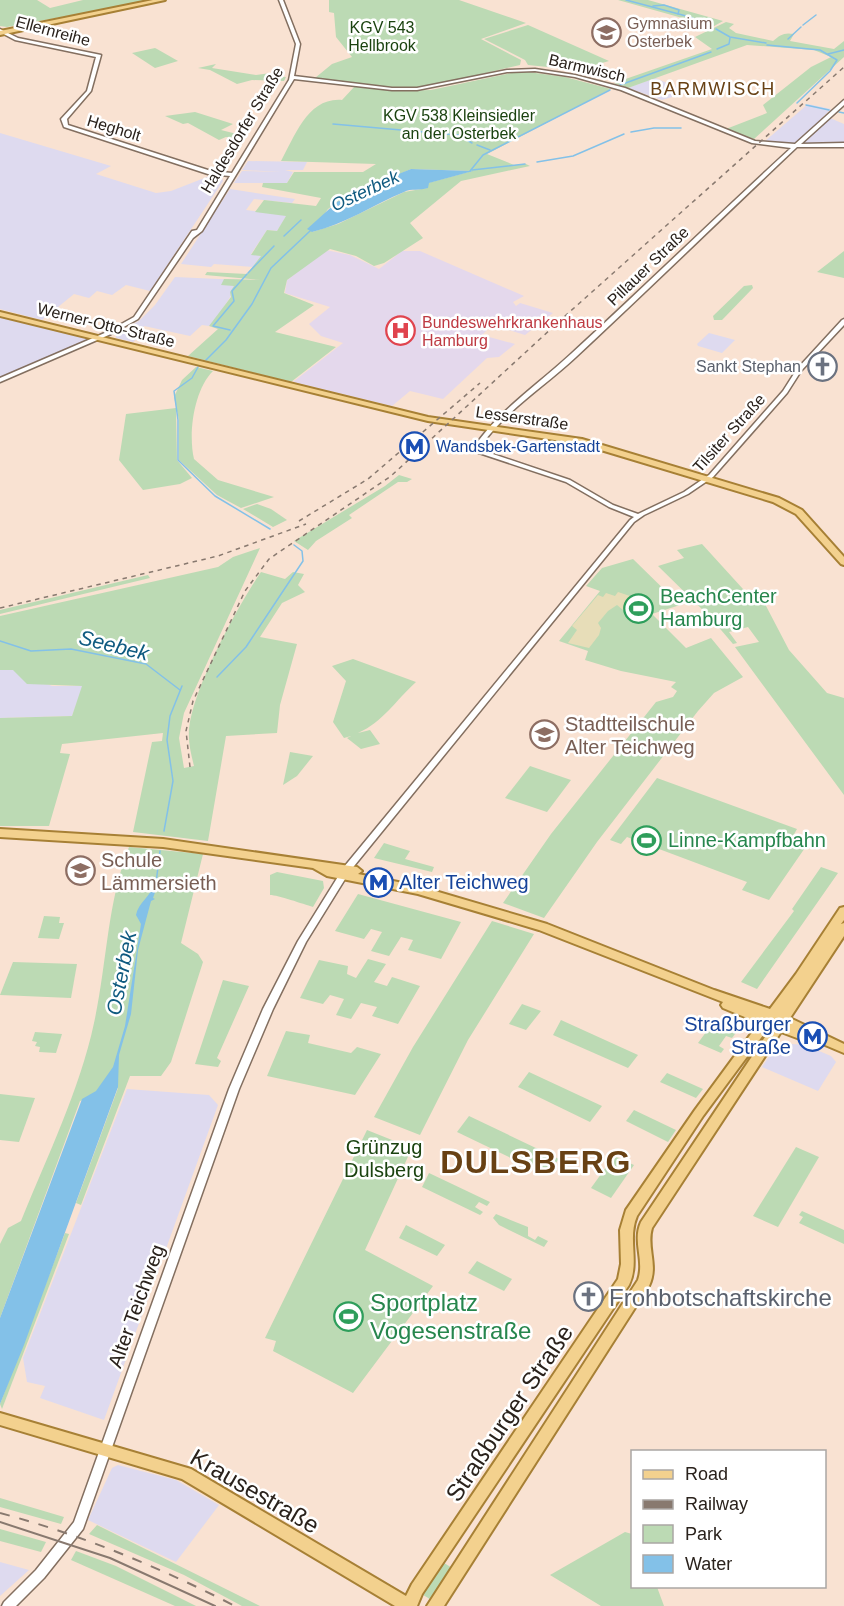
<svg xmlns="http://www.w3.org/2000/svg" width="844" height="1606" font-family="Arial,sans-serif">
	<rect width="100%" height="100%" fill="#f9e2d2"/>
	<g fill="#dedaef">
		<path d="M 655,78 L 689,92 L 662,100 L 628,88 Z"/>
		<path d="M 808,104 L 831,109 L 798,142 L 791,144 L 764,142 Z"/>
		<path d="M 830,118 L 844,124 L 844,143 L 808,145 L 804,142 Z"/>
		<path d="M 0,133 L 111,166 L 96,174 L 156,193 L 171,191 L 207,177 L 222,178 L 223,181 L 150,291 L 126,285 L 112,295 L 97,291 L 89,298 L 74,294 L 42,320 L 0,309 Z"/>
		<path d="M 248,161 L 307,162 L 303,170 L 285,170 L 293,172 L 287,183 L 234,183 L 242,171 L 282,172 L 242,170 Z"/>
		<path d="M 230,189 L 295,199 L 292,203 L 254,199 L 246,210 L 287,215 L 277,231 L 267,230 L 251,254 L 262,256 L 253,267 L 214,264 L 211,267 L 181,264 Z"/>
		<path d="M 175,277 L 241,280 L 218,316 L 209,326 L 202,325 L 190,336 L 144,326 L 141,335 L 133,342 L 116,338 L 116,335 L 140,320 L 155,305 Z"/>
		<path d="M 0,317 L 91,339 L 0,379 Z"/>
		<path d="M 709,333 L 735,340 L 722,353 L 698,346 L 697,344 Z"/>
		<path d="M 0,670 L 13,670 L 52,686 L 83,686 L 72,716 L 0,718 Z"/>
		<path d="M 778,1043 L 805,1045 L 831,1056 L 836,1062 L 818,1091 L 762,1067 Z"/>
		<path d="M 127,1089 L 209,1095 L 218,1105 L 104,1420 L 40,1398 L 45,1386 L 27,1382 L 23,1358 Z"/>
		<path d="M 118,1465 L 176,1480 L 219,1505 L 176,1562 L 88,1520 L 112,1468 Z"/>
		<path d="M 0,1562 L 29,1570 L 0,1596 Z"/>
	</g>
	<path fill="#e4d8ec" d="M 326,250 L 350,255 L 379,269 L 402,251 L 420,251 L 524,296 L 513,302 L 516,306 L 520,303 L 553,313 L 525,335 L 492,325 L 482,335 L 515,344 L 499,357 L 487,358 L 443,399 L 410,391 L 392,406 L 293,382 L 343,343 L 321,336 L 309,324 L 330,307 L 285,293 L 287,280 Z"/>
	<g fill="#bcdab4" fill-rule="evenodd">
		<path d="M 0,0 L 37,0 L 50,8 L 83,0 L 154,0 L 7,27 L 0,26 Z"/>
		<path d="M 329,0 L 459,0 L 526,23 L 481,39 L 521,60 L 520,65 L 427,87 L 384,87 L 315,78 L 332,64 L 352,57 L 336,37 L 334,13 L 329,12 Z"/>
		<path d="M 618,0 L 648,0 L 723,21 L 709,29 L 693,21 Z"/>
		<path d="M 726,22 L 734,24 L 729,28 L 736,33 L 773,41 C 780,35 784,32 794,34 L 790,41 L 834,49 L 844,41 L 844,57 L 754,139 L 726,129 L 767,113 L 763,105 L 811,67 L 831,57 L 814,50 L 747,45 L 628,88 L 614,83 L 712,49 L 695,37 Z"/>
		<path d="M 528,25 L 609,61 L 577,70 L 528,65 L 525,60 L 484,39 Z"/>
		<path d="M 155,48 L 157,49 L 178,61 L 155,68 L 132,53 Z"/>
		<path d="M 216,64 L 212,68 L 256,75 L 271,73 L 272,76 L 286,77 L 284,81 L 252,80 L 237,84 L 210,70 L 198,68 Z"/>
		<path d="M 521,71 L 565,77 L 611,89 L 487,154 L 514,165 L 526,164 L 530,166 L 461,181 L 410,223 L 423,238 L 384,263 L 374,266 L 356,256 L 330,249 L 287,280 L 284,293 L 314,305 L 275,332 L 336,347 L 291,382 L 188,356 L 218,329 L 209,326 L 231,297 L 230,292 L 234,286 L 221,285 L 224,279 L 261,280 L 205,275 L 207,272 L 247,274 L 261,256 L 251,255 L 267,230 L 277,231 L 286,216 L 255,212 L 264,200 L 316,206 L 321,198 L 262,187 L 263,183 L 287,183 L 294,172 L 363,172 L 376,164 L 281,161 C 295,136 308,97 342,100 L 355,86 L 394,91 L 431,90 ZM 411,169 L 472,171 L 428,183 L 427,188 L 404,192 L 338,224 L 312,232 L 328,209 L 337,202 Z"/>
		<path d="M 195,112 L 233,124 L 221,130 L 237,134 L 234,138 L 226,137 L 219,140 L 188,123 L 183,124 L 165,116 Z"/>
		<path d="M 844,251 L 844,278 L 817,272 Z"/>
		<path d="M 752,285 L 753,288 L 722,320 L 714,320 L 713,316 L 744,286 Z"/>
		<path d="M 196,367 L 213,371 C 194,390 188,433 194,459 L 218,480 L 274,497 L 241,508 L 217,495 L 179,460 L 179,420 L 174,397 L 182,380 Z"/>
		<path d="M 176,408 L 177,460 L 192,478 L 180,484 L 143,490 L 119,460 L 126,414 Z"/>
		<path d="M 399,475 L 412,479 L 407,482 L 398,482 L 349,515 L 352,518 L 316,541 L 308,550 L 294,541 L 385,486 Z"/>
		<path d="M 257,504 L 271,509 L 287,520 L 273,527 L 243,509 Z"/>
		<path d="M 702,544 L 753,600 L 765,604 L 789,650 L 827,693 L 844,698 L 844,795 L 735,647 L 759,642 L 748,627 L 729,632 L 737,643 L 733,644 L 710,617 L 658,566 L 684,558 L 677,550 Z"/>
		<path d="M 260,548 L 184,713 L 179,738 L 184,768 L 194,766 C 191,754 188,742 189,729 C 193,688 237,607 261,572 L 285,579 L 293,572 L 304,574 L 298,585 L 305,592 L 282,603 L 260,637 L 297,644 L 280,705 L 277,733 L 226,736 L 208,841 L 133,832 L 152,742 L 162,741 L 163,733 L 62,744 L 60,753 L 70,754 L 49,826 L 0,826 L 0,718 L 72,716 L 82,686 L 27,684 L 13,670 L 0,670 L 0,616 L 218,567 L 233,557 Z"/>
		<path d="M 633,559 L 680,605 L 652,614 L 686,648 L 711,638 L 743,677 L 714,693 L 698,711 L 597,842 L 544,918 L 503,903 L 551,834 L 656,702 L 673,697 L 677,691 L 671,687 L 676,682 L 621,671 L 585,660 L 588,651 L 559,641 L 600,591 L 586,586 L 602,568 Z"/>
		<path d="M 148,575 L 150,578 L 0,614 L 0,610 Z"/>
		<path d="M 353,659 L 416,682 C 396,700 383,722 358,733 L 370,730 L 380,744 L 361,749 L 347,738 L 351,736 L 344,738 L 333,722 L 346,681 L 332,666 Z"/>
		<path d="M 290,752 L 313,756 L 297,776 L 283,785 Z"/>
		<path d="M 530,766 L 571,780 L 547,812 L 505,798 Z"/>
		<path d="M 657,778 L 797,829 L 793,836 L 809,842 L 769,900 L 742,890 L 747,882 L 627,837 L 621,844 L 610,840 Z"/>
		<path d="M 384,843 L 410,851 L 405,859 L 434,867 L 432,872 L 374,858 Z"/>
		<path d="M 129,847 L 203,854 L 181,943 L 198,954 L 203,962 L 171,1062 L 161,1076 L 130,1076 L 81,1205 L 76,1203 L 118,1088 L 80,1101 L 0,1318 L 0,1244 L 8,1228 L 21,1221 C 47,1157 80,1089 94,1023 C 107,964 107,903 129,847 Z"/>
		<path d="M 821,867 L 838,873 L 757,989 L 741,982 L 794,911 L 792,909 Z"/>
		<path d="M 277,872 L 323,881 L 324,888 L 313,907 C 303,904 278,895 270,895 L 270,875 Z"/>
		<path d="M 358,894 L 461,922 L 441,959 L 408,950 L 413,940 L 401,937 L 389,956 L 371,951 L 382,932 L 371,929 L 364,939 L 335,931 Z"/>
		<path d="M 44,916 L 60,917 L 59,923 L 64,923 L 59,939 L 38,938 Z"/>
		<path d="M 492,921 L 534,934 L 468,1040 L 420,1135 L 374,1117 L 413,1047 Z"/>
		<path d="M 368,959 L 386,964 L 374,982 L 387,986 L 392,977 L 420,986 L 398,1024 L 372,1016 L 377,1007 L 361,1003 L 351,1019 L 336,1015 L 344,999 L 330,995 L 323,1004 L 300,998 L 319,960 L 348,966 L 347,974 L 356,978 Z"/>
		<path d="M 13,962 L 77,964 L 71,998 L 0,995 Z"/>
		<path d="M 223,980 L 249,986 L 217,1058 L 221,1061 L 218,1067 L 195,1064 Z"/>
		<path d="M 522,1004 L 541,1011 L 526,1030 L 509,1024 Z"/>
		<path d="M 561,1020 L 638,1055 L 628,1068 L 553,1035 Z"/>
		<path d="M 715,1020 L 738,1030 L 732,1038 L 726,1036 L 719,1046 L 724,1049 L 721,1053 L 698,1043 Z"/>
		<path d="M 286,1031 L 310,1035 L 308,1043 L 351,1053 L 357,1047 L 381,1054 L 355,1095 L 267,1076 Z"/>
		<path d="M 35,1032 L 62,1034 L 56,1053 L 39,1052 L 40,1047 L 35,1046 L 37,1042 L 32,1041 Z"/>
		<path d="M 529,1072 L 602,1106 L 590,1122 L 518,1087 Z"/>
		<path d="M 667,1073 L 703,1089 L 696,1098 L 660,1082 Z"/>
		<path d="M 0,1094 L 35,1098 L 19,1142 L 0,1140 Z"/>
		<path d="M 634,1110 L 676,1130 L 668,1142 L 626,1121 Z"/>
		<path d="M 469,1116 L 559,1159 L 546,1175 L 457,1132 Z"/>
		<path d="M 367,1130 L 412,1148 L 365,1250 L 433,1286 L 353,1393 L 273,1351 L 276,1341 L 265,1338 Z"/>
		<path d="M 796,1147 L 819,1157 L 778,1227 L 753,1216 Z"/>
		<path d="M 614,1156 L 634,1165 L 611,1198 L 591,1188 Z"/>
		<path d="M 429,1173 L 490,1202 L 487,1206 L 479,1202 L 475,1207 L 483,1212 L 480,1215 L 422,1187 Z"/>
		<path d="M 802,1211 L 844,1230 L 844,1244 L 799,1223 L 803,1217 L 799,1215 Z"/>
		<path d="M 496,1214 L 528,1227 L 528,1236 L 535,1240 L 538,1236 L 548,1241 L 544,1247 L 499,1225 L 493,1218 Z"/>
		<path d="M 406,1225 L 445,1245 L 437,1256 L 399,1238 Z"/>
		<path d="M 65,1233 L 69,1234 L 2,1409 L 0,1404 Z"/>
		<path d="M 477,1261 L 512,1279 L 504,1291 L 468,1273 Z"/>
		<path d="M 0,1498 L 64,1517 L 61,1524 L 0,1507 Z"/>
		<path d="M 97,1525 L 260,1606 L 242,1606 L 184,1575 L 89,1534 Z"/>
		<path d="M 0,1529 L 46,1542 L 41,1552 L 0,1541 Z"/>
		<path d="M 625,1532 L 632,1534 L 632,1586 L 657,1587 L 664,1606 L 601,1606 L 550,1575 Z"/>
		<path d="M 76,1551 L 116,1566 L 196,1606 L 175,1606 L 71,1560 Z"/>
		<path d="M 444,1563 L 454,1569 L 433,1601 L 420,1593 Z"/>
	</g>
	<path fill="#e7ddb8" d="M 618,592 L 639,599 L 633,607 L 623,610 L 617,605 L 608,611 L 598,623 L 601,628 L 599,635 L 589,648 L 568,643 L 577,630 L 572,626 L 598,595 L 603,597 L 606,593 L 615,596 Z"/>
	<g fill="#83c1e8">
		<path d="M 411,169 L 473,171 L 429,183 L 428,188 C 420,191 411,188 404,192 C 373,205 345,224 312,232 L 307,229 L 337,202 L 361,189 Z"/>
		<path d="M 155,883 L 158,884 L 153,898 L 155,899 L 151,901 L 138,950 L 131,1014 L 119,1055 L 118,1087 L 24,1345 L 0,1404 L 0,1318 L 82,1099 L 96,1091 L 113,1067 L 125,1026 L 141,924 L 136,915 C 138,903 151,896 155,883 Z"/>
	</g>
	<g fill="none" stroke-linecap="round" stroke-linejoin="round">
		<g stroke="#83c1e8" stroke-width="1.5">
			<path d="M 626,0 L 690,17 L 711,27"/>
			<path d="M 653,6 L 664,5 L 679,10 L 678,14"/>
			<path d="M 697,20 L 710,21 L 707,23"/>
			<path d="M 803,25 L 816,15"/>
			<path d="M 716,29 L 730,37 L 766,43"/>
			<path d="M 788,39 L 801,27"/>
			<path d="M 767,45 L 820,50 L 837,60 L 830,71 L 797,103"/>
			<path d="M 717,49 L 729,44 L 730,38"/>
			<path d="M 828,54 L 844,50"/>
			<path d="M 620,85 L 711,52"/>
			<path d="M 806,105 L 829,110"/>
			<path d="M 839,112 L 844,113"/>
			<path d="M 333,124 L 458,135 L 472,143"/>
			<path d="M 631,132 L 654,128 L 681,128"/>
			<path d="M 477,145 L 490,150"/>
			<path d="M 537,162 L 573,156 L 624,134"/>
			<path d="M 472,170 L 525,164"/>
			<path d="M 470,171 L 483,155 L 610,90"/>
			<path d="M 284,236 L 301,220"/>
			<path d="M 248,273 L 274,246"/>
			<path d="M 230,330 L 213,326 L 234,301 L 232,291 L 247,274"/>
			<path d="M 206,360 L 226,340 L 252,304 L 271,268 L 310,231"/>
			<path d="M 198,367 L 192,378 L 174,391 L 178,420 L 178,460 L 215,496 L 270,529"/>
			<path d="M 0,641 L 31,651 L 71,649 L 146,664 L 180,690"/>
			<path d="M 217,677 L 246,647 L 303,561 L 302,551 L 294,545"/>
			<path d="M 164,831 L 173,781 L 167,740 L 170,716 L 182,686"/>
			<path d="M 156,883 L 160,851"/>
		</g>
		<defs>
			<path id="minor" d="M 279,0 L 283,0 L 300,44 L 294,76 L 392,88 L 417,88 L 507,70 L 535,69 L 575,75 L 625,88 L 755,141 L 795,144 L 844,100 L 844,105 L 801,144 L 844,143 L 844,147 L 797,147 C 723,217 650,288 576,357 C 544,387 506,410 480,447 L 481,450 L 570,480 L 613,505 L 638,514 L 684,492 L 709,475 L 783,391 L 797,369 L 842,320 L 844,319 L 844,325 L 801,371 L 787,393 L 713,477 L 688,494 L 644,515 L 634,522 L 350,871 L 306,942 L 273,1009 L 239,1089 L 83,1529 L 44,1578 L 16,1606 L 2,1606 L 4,1602 L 36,1570 L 74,1522 L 229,1089 L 263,1009 L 298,941 L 344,867 L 630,520 L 634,517 L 609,507 L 566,482 L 476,452 L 474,447 C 500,409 539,384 572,353 C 646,285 718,215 791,148 L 752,143 L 621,90 L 575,77 L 535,71 L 507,72 L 417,90 L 392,90 L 294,79 L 202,231 L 193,238 L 138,319 L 111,334 L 0,382 L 0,378 L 107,332 L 134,317 L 192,231 L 197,230 L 230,176 L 208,174 L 64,127 L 61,119 L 87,91 L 96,57 L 15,40 L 0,32 L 0,29 L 18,38 L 101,55 L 91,91 L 67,119 L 68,125 L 211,171 L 232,173 L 289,80 L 296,44 Z"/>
			<g id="major">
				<path d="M 153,0 L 165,0 L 0,35 L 0,31 Z"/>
				<path d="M 0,312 L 428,417 L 582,439 L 779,498 L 802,510 L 844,557 L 844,565 L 841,564 L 796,514 L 773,502 L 581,444 L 428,421 L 0,316 Z"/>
				<path d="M 0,829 L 163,839 L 357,867 L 362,871 L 358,874 L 418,886 L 547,924 L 714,990 L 770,1009 L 796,974 L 840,908 L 844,907 L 844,920 L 841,924 L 844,923 L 844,936 L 790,1018 L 844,1044 L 844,1053 L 818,1042 L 813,1044 L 781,1032 L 652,1228 C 646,1248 659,1265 649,1286 L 444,1606 L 427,1606 L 638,1280 C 645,1260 632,1242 641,1222 L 771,1028 L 769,1027 L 703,1116 L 637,1216 C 627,1239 640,1262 629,1285 L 422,1594 L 417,1606 L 395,1606 L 182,1479 L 0,1425 L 0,1413 L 191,1469 L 406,1596 L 412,1584 L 618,1279 L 621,1264 L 620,1230 L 626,1210 L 695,1110 L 759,1023 L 723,1008 L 721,1005 L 723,1002 L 539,930 L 418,894 L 327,876 L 313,868 L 163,847 L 0,837 Z"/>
			</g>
		</defs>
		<use href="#minor" stroke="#836f60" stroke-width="3"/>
		<use href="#major" stroke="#a78035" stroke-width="4"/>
		<use href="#minor" fill="#fff" fill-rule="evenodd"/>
		<use href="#major" fill="#f3d18e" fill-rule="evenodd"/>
		<path stroke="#88796f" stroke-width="2" d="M 0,1522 L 110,1558 L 215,1606"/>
		<g stroke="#88796f" stroke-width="1.5" stroke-dasharray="4.5 4.5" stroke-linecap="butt">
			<path d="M 299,521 L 368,479 L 480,383"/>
			<path d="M 0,608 L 218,556 L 306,524"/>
			<path d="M 190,767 L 186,731 L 193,701 L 245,591 L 269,559 L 391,476 L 565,316 L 844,67"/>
		</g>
		<path stroke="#88796f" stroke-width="2" stroke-dasharray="10 10" stroke-linecap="butt" d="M 0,1513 C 82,1535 159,1567 235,1606"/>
	</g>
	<defs>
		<symbol id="school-ring" viewBox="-11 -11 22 22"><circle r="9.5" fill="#fff" stroke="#8d6e63" stroke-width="1.5"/><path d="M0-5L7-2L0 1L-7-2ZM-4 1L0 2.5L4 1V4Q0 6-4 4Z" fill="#8d6e63"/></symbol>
		<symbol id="hospital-ring" viewBox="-11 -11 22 22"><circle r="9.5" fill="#fff" stroke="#e0444e" stroke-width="1.5"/><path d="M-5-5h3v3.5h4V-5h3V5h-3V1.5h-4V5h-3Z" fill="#e0444e"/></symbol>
		<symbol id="church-ring" viewBox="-11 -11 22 22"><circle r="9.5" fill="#fff" stroke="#6b7280" stroke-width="1.5"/><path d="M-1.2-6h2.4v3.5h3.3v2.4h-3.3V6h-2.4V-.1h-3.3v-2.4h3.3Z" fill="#6b7280"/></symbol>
		<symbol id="metro-ring" viewBox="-11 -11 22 22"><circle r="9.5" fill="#fff" stroke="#1a4fb4" stroke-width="1.5"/><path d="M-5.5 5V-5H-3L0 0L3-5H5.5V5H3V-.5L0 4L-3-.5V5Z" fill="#1a4fb4"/></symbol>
		<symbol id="stadium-ring" viewBox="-11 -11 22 22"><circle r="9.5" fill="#fff" stroke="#2e9e5b" stroke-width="1.5"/><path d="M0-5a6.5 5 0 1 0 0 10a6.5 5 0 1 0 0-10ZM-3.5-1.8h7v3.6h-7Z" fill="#2e9e5b"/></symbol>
	</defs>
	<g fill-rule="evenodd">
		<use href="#school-ring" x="590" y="16" width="33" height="33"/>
		<use href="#hospital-ring" x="384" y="314" width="33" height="33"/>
		<use href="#church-ring" x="806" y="350" width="33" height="33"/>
		<use href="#metro-ring" x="398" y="430" width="33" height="33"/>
		<use href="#stadium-ring" x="622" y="592" width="33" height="33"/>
		<use href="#school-ring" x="528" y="718" width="33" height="33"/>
		<use href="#stadium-ring" x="630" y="824" width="33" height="33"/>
		<use href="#school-ring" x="64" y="854" width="33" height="33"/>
		<use href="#metro-ring" x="362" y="866" width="33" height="33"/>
		<use href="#metro-ring" x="796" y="1020" width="33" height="33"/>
		<use href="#church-ring" x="572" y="1280" width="33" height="33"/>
		<use href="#stadium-ring" x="332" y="1300" width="33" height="33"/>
	</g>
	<g text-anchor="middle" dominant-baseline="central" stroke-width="5" stroke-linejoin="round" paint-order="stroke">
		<g font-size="16" fill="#785e54" stroke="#fff" text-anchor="start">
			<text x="627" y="23">Gymnasium<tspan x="627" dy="18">Osterbek</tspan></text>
		</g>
		<g font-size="16" fill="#1b4310" stroke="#fff">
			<text x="382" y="27">KGV 543<tspan x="382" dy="18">Hellbrook</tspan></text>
			<text x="459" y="115">KGV 538 Kleinsiedler<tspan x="459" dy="18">an der Osterbek</tspan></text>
		</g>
		<g font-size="16" fill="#2a221c" stroke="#fff">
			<text transform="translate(53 31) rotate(15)">Ellernreihe</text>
			<text transform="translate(587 68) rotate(13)">Barmwisch</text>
			<text transform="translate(114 128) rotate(17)">Hegholt</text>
			<text transform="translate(242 130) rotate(-59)">Haldesdorfer Straße</text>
			<text transform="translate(648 266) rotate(-44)">Pillauer Straße</text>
			<text transform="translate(106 325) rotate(14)">Werner-Otto-Straße</text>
			<text transform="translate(522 418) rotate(8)">Lesserstraße</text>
			<text transform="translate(729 433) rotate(-48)">Tilsiter Straße</text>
		</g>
		<g font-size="16" fill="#be3a42" stroke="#fff" text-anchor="start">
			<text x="422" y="322">Bundeswehrkrankenhaus<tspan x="422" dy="18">Hamburg</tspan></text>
		</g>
		<g font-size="16" fill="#5b616d" stroke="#fff" text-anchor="end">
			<text x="801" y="366">Sankt Stephan</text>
		</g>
		<g font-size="16" fill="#164399" stroke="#fff" text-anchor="start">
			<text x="436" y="446">Wandsbek-Gartenstadt</text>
		</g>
		<g font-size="18" letter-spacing="1.5" fill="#684114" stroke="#fff">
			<text x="713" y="89">BARMWISCH</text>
		</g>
		<g font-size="18" font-style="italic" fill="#0f5a80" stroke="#fff">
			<text transform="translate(365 191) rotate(-25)">Osterbek</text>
		</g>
		<g font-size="20" fill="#27864d" stroke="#fff" text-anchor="start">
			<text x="660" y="596">BeachCenter<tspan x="660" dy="23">Hamburg</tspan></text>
			<text x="668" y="840">Linne-Kampfbahn</text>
		</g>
		<g font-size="20" fill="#785e54" stroke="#fff" text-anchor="start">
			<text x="565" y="724">Stadtteilschule<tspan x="565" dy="23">Alter Teichweg</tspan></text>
			<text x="101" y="860">Schule<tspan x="101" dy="23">Lämmersieth</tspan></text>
		</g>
		<g font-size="20" fill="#164399" stroke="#fff" text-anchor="start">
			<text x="399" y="882">Alter Teichweg</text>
			<text x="791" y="1024" text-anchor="end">Straßburger<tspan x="791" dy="23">Straße</tspan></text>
		</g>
		<g font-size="20" fill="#1b4310" stroke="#fff">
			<text x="384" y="1147">Grünzug<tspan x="384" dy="23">Dulsberg</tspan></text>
		</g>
		<g font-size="20" fill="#2a221c" stroke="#fff">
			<text transform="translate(136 1306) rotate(-70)">Alter Teichweg</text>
		</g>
		<g font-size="21" font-style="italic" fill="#0f5a80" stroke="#fff">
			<text transform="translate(114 645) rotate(14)">Seebek</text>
			<text transform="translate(121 973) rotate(-79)">Osterbek</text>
		</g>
		<g font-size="24" fill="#5b616d" stroke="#fff" text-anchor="start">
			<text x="609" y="1297">Frohbotschaftskirche</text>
		</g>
		<g font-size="24" fill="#27864d" stroke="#fff" text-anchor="start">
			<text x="370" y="1302">Sportplatz<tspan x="370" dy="28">Vogesenstraße</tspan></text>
		</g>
		<g font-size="24" fill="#2a221c" stroke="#fff">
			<text transform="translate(509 1413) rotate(-56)">Straßburger Straße</text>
			<text transform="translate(255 1491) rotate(30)">Krausestraße</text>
		</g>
		<g font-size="32" font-weight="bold" letter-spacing="1.5" fill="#684114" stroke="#fff">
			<text x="536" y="1162">DULSBERG</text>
		</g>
	</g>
	<rect x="631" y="1450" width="195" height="138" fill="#ffffff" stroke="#aaa7a4" stroke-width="1.5"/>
	<rect x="643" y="1470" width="30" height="9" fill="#f3d18e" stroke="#aaa7a4" stroke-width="1.5"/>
	<text x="685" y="1480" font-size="18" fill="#2a221c">Road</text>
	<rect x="643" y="1500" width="30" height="9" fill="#88796f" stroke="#aaa7a4" stroke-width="1.5"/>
	<text x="685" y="1510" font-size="18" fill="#2a221c">Railway</text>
	<rect x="643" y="1525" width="30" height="18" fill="#bcdab4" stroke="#aaa7a4" stroke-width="1.5"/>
	<text x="685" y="1540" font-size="18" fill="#2a221c">Park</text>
	<rect x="643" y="1555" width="30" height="18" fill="#83c1e8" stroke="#aaa7a4" stroke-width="1.5"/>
	<text x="685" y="1570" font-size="18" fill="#2a221c">Water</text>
</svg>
